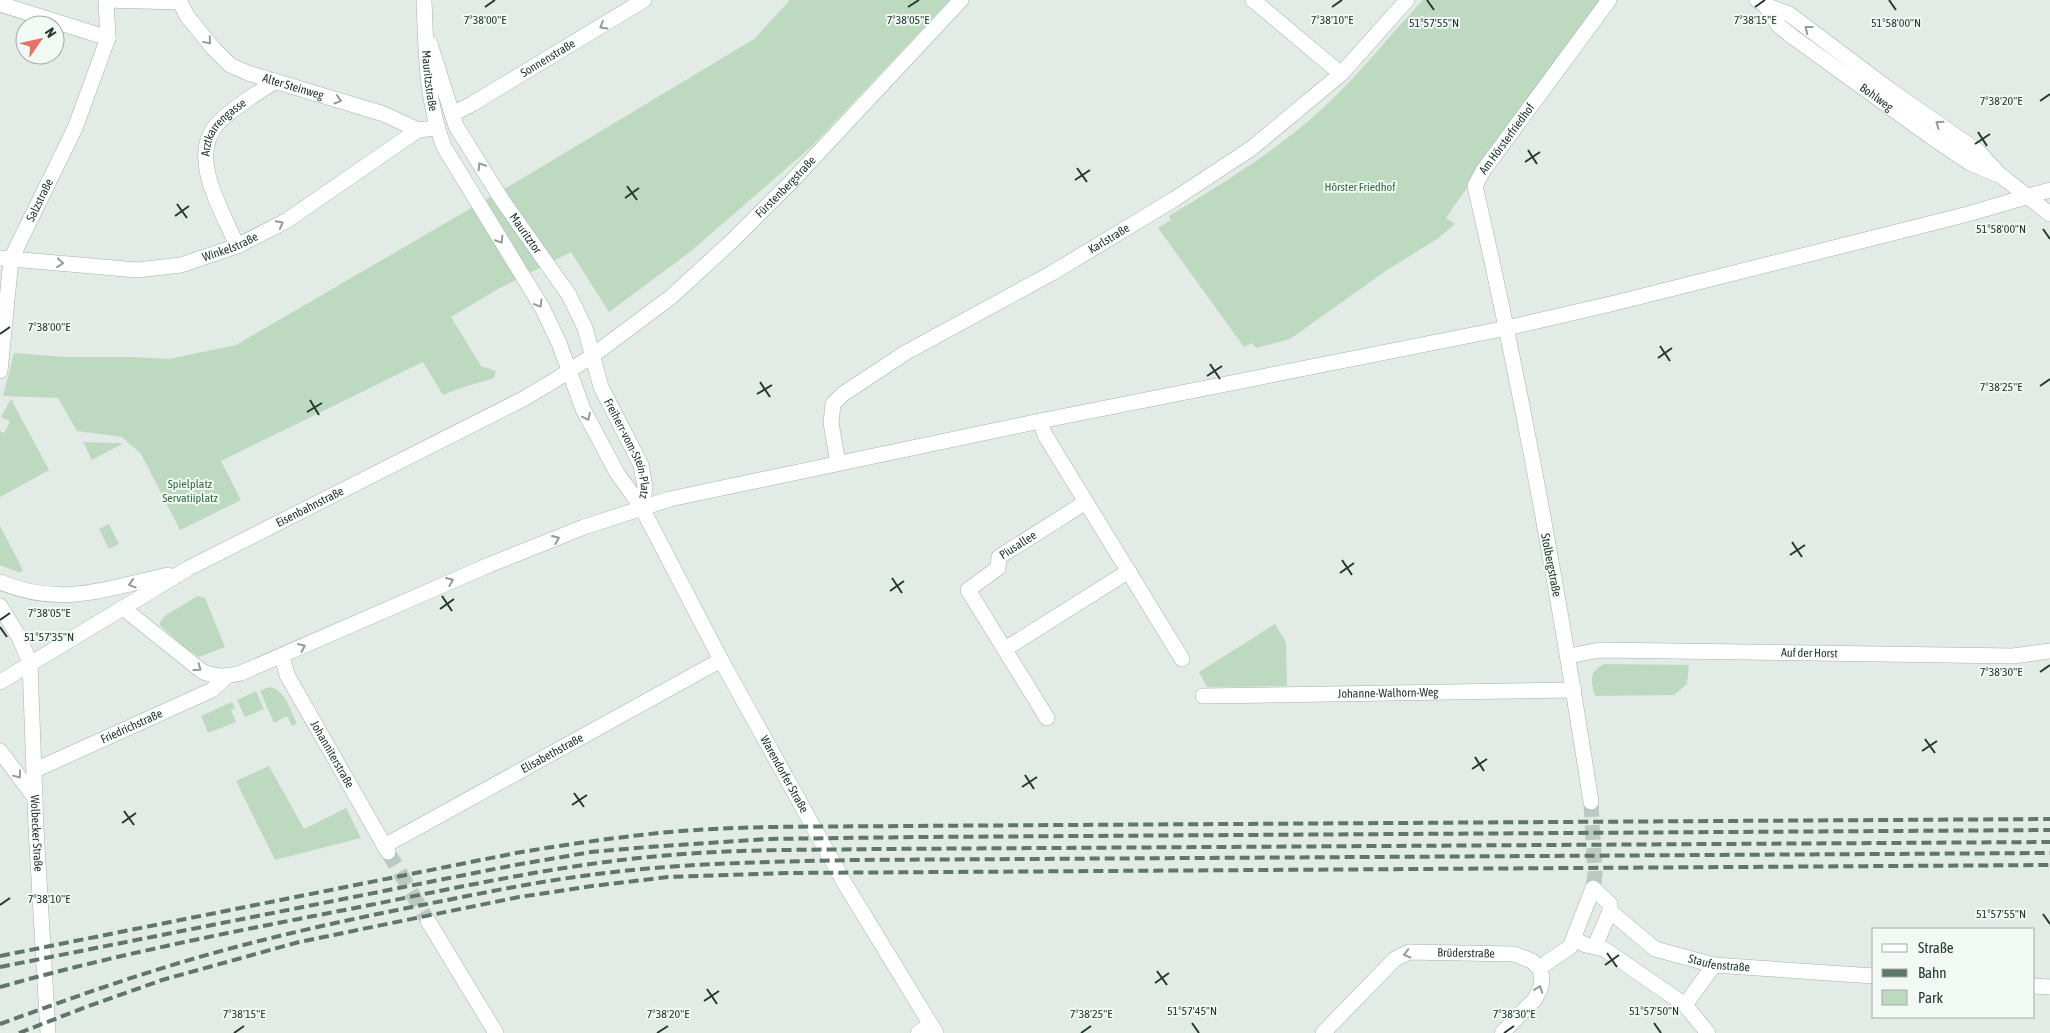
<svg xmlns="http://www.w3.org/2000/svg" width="2050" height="1033" font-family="'Asap Condensed',sans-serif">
	<rect width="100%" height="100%" fill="#e2ebe6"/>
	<g fill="#bddac0">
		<path d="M 790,0 L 950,0 L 811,147 L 690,252 L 609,312 L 571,252 L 498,289 L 451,317 L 481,366 L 496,371 L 494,378 L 461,388 L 443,395 L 423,362 L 221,461 L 241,500 L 180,530 L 141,454 L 122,437 L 77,431 L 58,398 L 3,396 L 14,353 L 65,357 L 131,357 L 169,359 L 236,345 L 528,175 L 754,39 Z"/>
		<path d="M 1423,0 L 1605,0 L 1454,206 L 1446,218 L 1455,224 L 1437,239 L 1387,270 L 1290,339 L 1256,348 L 1252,343 L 1244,347 L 1158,228 L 1171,220 L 1169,216 C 1222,184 1276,151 1322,109 C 1358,76 1389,36 1423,0 Z"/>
		<path d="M 11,399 L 49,470 L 0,497 L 0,431 L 4,433 L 10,421 L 1,417 Z"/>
		<path d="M 83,442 L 120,443 L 122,444 L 92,460 Z"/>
		<path d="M 109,524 L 119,544 L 109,549 L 99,529 Z"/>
		<path d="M 0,526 L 23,570 L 20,573 L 0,565 Z"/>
		<path d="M 198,596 L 205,598 L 225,647 L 199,657 L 184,647 L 160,625 L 160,622 L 166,615 Z"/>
		<path d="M 1275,624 L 1286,642 L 1287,686 L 1207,687 L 1199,672 Z"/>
		<path d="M 1604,664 L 1689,665 L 1687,684 L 1674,695 L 1595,696 C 1591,680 1588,673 1604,664 Z"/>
		<path d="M 269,687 C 285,689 290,710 297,723 L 292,726 L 287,716 L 274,723 L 260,691 Z"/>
		<path d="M 256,691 L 264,709 L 245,717 L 237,700 Z"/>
		<path d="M 232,702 L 235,708 L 231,710 L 236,722 L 208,733 L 201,716 Z"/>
		<path d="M 269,766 L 304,829 L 346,808 L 361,838 L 275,860 L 236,781 Z"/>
	</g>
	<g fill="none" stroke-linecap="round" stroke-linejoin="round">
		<g stroke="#bcc8c2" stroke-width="15" stroke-dasharray="15 8" stroke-linecap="butt">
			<path d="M 1591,802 L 1595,875 L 1593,888"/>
			<path d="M 388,852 L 428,921"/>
		</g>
		<defs>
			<g id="street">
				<path d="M 106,0 L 178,2"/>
				<path id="s1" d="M 179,0 L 187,16 L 213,48 L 230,65 L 248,73 L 384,114 L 418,130 L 436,128"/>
				<path d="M 1253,0 L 1341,74"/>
				<path d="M 1757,0 L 1765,5 L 1789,14 L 1890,90 L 1979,152 L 2000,175 L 2050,214"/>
				<path d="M 0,4 L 108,38"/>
				<path id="s2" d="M 1765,5 L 1779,26 L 1793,37 L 1934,139 L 1970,163 L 1996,174"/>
				<path id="s3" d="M 452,114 L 472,104 L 644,0"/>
				<path id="s4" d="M 237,246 C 223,211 186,156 219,122 C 235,106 257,94 275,81"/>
				<path id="s5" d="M 0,258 L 137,270 L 181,265 L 237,246 L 286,221 L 418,130"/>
				<path id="s6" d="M 0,371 L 11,259 L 75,128 L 108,38 L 106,0"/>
				<path d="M 1040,421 L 1045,435 L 1182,659"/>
				<path id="s7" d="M 838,463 L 831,423 L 833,404 L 843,394 L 905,353 L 1052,273 L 1173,200 L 1252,148 L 1341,74 L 1407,0"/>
				<path d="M 123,608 L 203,672 C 217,677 226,677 241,673 L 489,565 L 584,527 L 670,499 L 1040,421 L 1507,328 L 1615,303 L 1968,214 L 2050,190"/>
				<path d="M 1005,649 L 1129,571"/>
				<path id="s8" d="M 282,656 L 287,675 L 388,852"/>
				<path id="s9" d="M 1569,656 L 1600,650 L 2013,656 L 2050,651"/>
				<path id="s10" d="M 1203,696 L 1574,690"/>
				<path id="s11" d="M 1047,718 L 968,590 L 998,568 L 999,557 L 1086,502"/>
				<path id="s12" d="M 35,770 L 212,690 L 226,677"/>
				<path id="s13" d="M 1591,802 C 1559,595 1522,389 1475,186 L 1483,171 L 1609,0"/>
				<path id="s14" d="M 384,846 L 721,660"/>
				<path d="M 428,921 L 496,1033"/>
				<path d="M 1574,939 L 1586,945 L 1604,949 L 1685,1005 L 1708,1033"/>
				<path d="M 1595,946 L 1610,911"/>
				<path id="s15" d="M 1539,968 L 1570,947 L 1593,888 L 1610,904 L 1610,911 L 1655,949 L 1714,965 L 1874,976"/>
				<path d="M 2034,986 L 2050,987"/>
				<path d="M 1685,1005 L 1714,965"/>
				<path d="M 918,1033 L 931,1024"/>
				<path id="s16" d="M 1323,1033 L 1395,959 L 1409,952 L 1514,954 L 1532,961 L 1539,968 L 1542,977 L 1541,987 L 1535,999 L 1502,1033"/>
			</g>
			<g id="secondary">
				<path id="s17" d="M 424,0 C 426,50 426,101 444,147 L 543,309 L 559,343 L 583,409 L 617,473 L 642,508 L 721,660 L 845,884 L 936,1033"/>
				<path id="s18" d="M 430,44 L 456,126 L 502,200 L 569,295 L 585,328 L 601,387 L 641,465 L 645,487 L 642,508"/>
				<path d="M 0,582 C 61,608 108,588 168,575"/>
				<path id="s19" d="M 0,606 L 19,637 L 30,663 L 36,828 L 48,1033"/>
				<path id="s20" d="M 0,682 L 189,568 L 523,399 L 552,382 L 592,356 L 671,297 L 733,240 L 791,182 L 961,0"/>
				<path d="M 0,751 L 35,798"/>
			</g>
		</defs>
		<use href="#street" stroke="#a5b2ac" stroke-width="16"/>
		<use href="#secondary" stroke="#a2b6ac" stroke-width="16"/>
		<use href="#street" stroke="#fff" stroke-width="15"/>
		<use href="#secondary" stroke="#fff" stroke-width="15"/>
		<g stroke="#5e766c" stroke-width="4" stroke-dasharray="10 5" stroke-linecap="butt">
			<path d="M 0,956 L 516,853 C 563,845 611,838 659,833 C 739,825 820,827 901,826 L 2050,819"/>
			<path d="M 0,967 L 515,865 L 591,852 L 648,847 L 768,839 L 918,837 L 2050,830"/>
			<path d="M 0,987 C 117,954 236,931 355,908 C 456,888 557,865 660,856 C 733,849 807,850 880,849 L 2050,842"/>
			<path d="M 0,1024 C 55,1004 110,984 166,967 C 250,941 336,922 422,905 C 478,894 534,882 590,875 C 677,863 765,862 853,860 L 2050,853"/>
			<path d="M 19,1033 L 86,1007 L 162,980 L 299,942 L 519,897 L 592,886 L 668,877 L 787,873 L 2050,865"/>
		</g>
	</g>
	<defs><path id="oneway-chevron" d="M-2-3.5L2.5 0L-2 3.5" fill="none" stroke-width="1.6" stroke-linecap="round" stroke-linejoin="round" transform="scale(1.25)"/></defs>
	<g stroke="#929c98">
		<use href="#oneway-chevron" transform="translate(603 26) rotate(149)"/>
		<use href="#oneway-chevron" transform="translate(1808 29) rotate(-142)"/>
		<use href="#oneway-chevron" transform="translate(208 41) rotate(50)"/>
		<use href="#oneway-chevron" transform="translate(338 100) rotate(17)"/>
		<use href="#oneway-chevron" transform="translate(1939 124) rotate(-145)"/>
		<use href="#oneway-chevron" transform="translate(481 166) rotate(-122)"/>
		<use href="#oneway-chevron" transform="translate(280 224) rotate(-28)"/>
		<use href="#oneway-chevron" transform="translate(500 240) rotate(58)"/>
		<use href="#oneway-chevron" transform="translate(60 263) rotate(5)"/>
		<use href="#oneway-chevron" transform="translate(539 304) rotate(59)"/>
		<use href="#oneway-chevron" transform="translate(587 417) rotate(64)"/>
		<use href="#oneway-chevron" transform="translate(556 539) rotate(-23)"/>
		<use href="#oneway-chevron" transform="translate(450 581) rotate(-23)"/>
		<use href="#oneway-chevron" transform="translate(132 584) rotate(163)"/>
		<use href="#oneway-chevron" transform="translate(302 647) rotate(-24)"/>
		<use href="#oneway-chevron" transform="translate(198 668) rotate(36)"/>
		<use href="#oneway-chevron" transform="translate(18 775) rotate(53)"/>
		<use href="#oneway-chevron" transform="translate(1407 954) rotate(166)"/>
		<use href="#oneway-chevron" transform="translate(1539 989) rotate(-70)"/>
	</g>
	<path fill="none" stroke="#243a31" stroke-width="2" d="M 1427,0 L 1434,10M 1889,0 L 1896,10M 485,7 L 495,0M 908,7 L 919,0M 1332,7 L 1342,0M 1755,7 L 1765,0M 2040,101 L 2050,94M 1978,132 L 1987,146M 1975,144 L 1990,134M 1528,150 L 1537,164M 1525,162 L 1540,152M 1077,168 L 1087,182M 1075,180 L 1090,170M 627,186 L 637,200M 625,198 L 639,188M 177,204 L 187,218M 175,216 L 189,206M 2043,229 L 2050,239M 0,334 L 10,327M 1660,346 L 1670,361M 1658,358 L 1672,348M 1210,364 L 1220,379M 1207,376 L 1222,366M 760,382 L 770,397M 2040,386 L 2050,379M 757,394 L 772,385M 310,400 L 319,415M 307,412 L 322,403M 1792,542 L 1802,557M 1790,555 L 1805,545M 1342,560 L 1352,575M 1340,573 L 1354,563M 892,578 L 902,593M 890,591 L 904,581M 442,596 L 452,611M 440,609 L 454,599M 0,620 L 10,613M 0,627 L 7,637M 2040,672 L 2050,665M 1925,739 L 1935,753M 1922,751 L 1937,741M 1475,757 L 1484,771M 1472,769 L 1487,759M 1025,775 L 1034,789M 1022,787 L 1037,777M 574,793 L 584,807M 572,805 L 587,795M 124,811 L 134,825M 122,823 L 136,813M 0,905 L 10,898M 2043,914 L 2050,924M 1607,953 L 1617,967M 1605,965 L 1619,955M 1157,971 L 1167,985M 1155,983 L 1169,973M 707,989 L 717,1004M 704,1001 L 719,991M 1192,1023 L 1199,1033M 1654,1023 L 1661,1033M 234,1033 L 244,1026M 657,1033 L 668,1026M 1081,1033 L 1091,1026M 1504,1033 L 1514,1026"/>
	<g text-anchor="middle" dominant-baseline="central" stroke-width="4" stroke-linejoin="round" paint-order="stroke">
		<g font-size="12" fill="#243a31" stroke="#f2f8f4">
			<text stroke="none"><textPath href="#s3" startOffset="111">Sonnenstraße</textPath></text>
			<text stroke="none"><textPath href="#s17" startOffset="81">Mauritzstraße</textPath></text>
			<text stroke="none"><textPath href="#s1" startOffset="150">Alter Steinweg</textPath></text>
			<text stroke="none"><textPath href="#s2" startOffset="146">Bohlweg</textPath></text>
			<text stroke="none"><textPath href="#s4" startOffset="131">Arztkarrengasse</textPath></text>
			<text stroke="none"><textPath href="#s13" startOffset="684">Am Hörsterfriedhof</textPath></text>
			<text stroke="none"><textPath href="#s20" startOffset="934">Fürstenbergstraße</textPath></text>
			<text stroke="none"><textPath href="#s6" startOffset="178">Salzstraße</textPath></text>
			<text stroke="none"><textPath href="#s18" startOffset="214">Mauritztor</textPath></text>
			<text stroke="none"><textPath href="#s7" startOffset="382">Karlstraße</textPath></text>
			<text stroke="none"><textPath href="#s5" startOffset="234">Winkelstraße</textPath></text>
			<text stroke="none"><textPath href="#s18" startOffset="455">Freiherr-vom-Stein-Platz</textPath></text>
			<text stroke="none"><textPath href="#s20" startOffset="356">Eisenbahnstraße</textPath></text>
			<text stroke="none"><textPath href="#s11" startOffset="221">Piusallee</textPath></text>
			<text transform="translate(1551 565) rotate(79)">Stolbergstraße</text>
			<text stroke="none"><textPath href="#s9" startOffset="241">Auf der Horst</textPath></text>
			<text stroke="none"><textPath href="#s10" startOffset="185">Johanne-Walhorn-Weg</textPath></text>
			<text stroke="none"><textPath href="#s12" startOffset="106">Friedrichstraße</textPath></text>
			<text stroke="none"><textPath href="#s14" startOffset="192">Elisabethstraße</textPath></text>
			<text stroke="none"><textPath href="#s8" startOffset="111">Johanniterstraße</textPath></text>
			<text stroke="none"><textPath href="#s17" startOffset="864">Warendorfer Straße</textPath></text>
			<text stroke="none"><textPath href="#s19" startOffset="235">Wolbecker Straße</textPath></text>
			<text stroke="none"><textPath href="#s16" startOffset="176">Brüderstraße</textPath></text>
			<text stroke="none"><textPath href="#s15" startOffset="256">Staufenstraße</textPath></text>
		</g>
		<g font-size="12" fill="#316e40" stroke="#f2f8f4">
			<text x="1360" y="187">Hörster Friedhof</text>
			<text x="190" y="484">Spielplatz<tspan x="190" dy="14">Servatiiplatz</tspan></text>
		</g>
	</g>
	<g font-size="12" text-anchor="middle" fill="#243a31" stroke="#f2f8f4" stroke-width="4" stroke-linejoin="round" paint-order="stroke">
		<text x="1755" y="24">7°38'15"E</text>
		<text x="485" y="24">7°38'00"E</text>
		<text x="1332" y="24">7°38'10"E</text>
		<text x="908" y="24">7°38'05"E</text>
		<text x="1434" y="27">51°57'55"N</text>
		<text x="1896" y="27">51°58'00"N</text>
		<text x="2001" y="105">7°38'20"E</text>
		<text x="2001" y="233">51°58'00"N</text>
		<text x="49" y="331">7°38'00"E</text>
		<text x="2001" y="391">7°38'25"E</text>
		<text x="49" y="617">7°38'05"E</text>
		<text x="49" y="641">51°57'35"N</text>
		<text x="2001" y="676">7°38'30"E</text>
		<text x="49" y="903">7°38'10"E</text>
		<text x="2001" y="918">51°57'55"N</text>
		<text x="1192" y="1015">51°57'45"N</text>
		<text x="1654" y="1015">51°57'50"N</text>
		<text x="244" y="1018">7°38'15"E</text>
		<text x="668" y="1018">7°38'20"E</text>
		<text x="1091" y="1018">7°38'25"E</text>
		<text x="1514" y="1018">7°38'30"E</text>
	</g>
	<rect x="1872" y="928" width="162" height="90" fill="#f2f8f4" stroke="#a0aca6"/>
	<rect x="1882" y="944" width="25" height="8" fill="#ffffff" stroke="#a0aca6"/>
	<text x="1918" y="953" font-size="15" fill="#243a31">Straße</text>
	<rect x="1882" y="969" width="25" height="8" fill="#5e766c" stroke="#a0aca6"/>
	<text x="1918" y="978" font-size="15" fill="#243a31">Bahn</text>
	<rect x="1882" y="990" width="25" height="15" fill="#bddac0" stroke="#a0aca6"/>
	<text x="1918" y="1003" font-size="15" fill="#243a31">Park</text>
	<g transform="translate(40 40) rotate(56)"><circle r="24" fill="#f2f8f4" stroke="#a0aca6"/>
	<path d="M0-4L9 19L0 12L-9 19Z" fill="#e67265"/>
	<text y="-8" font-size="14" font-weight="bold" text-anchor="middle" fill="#243a31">N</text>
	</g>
</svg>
